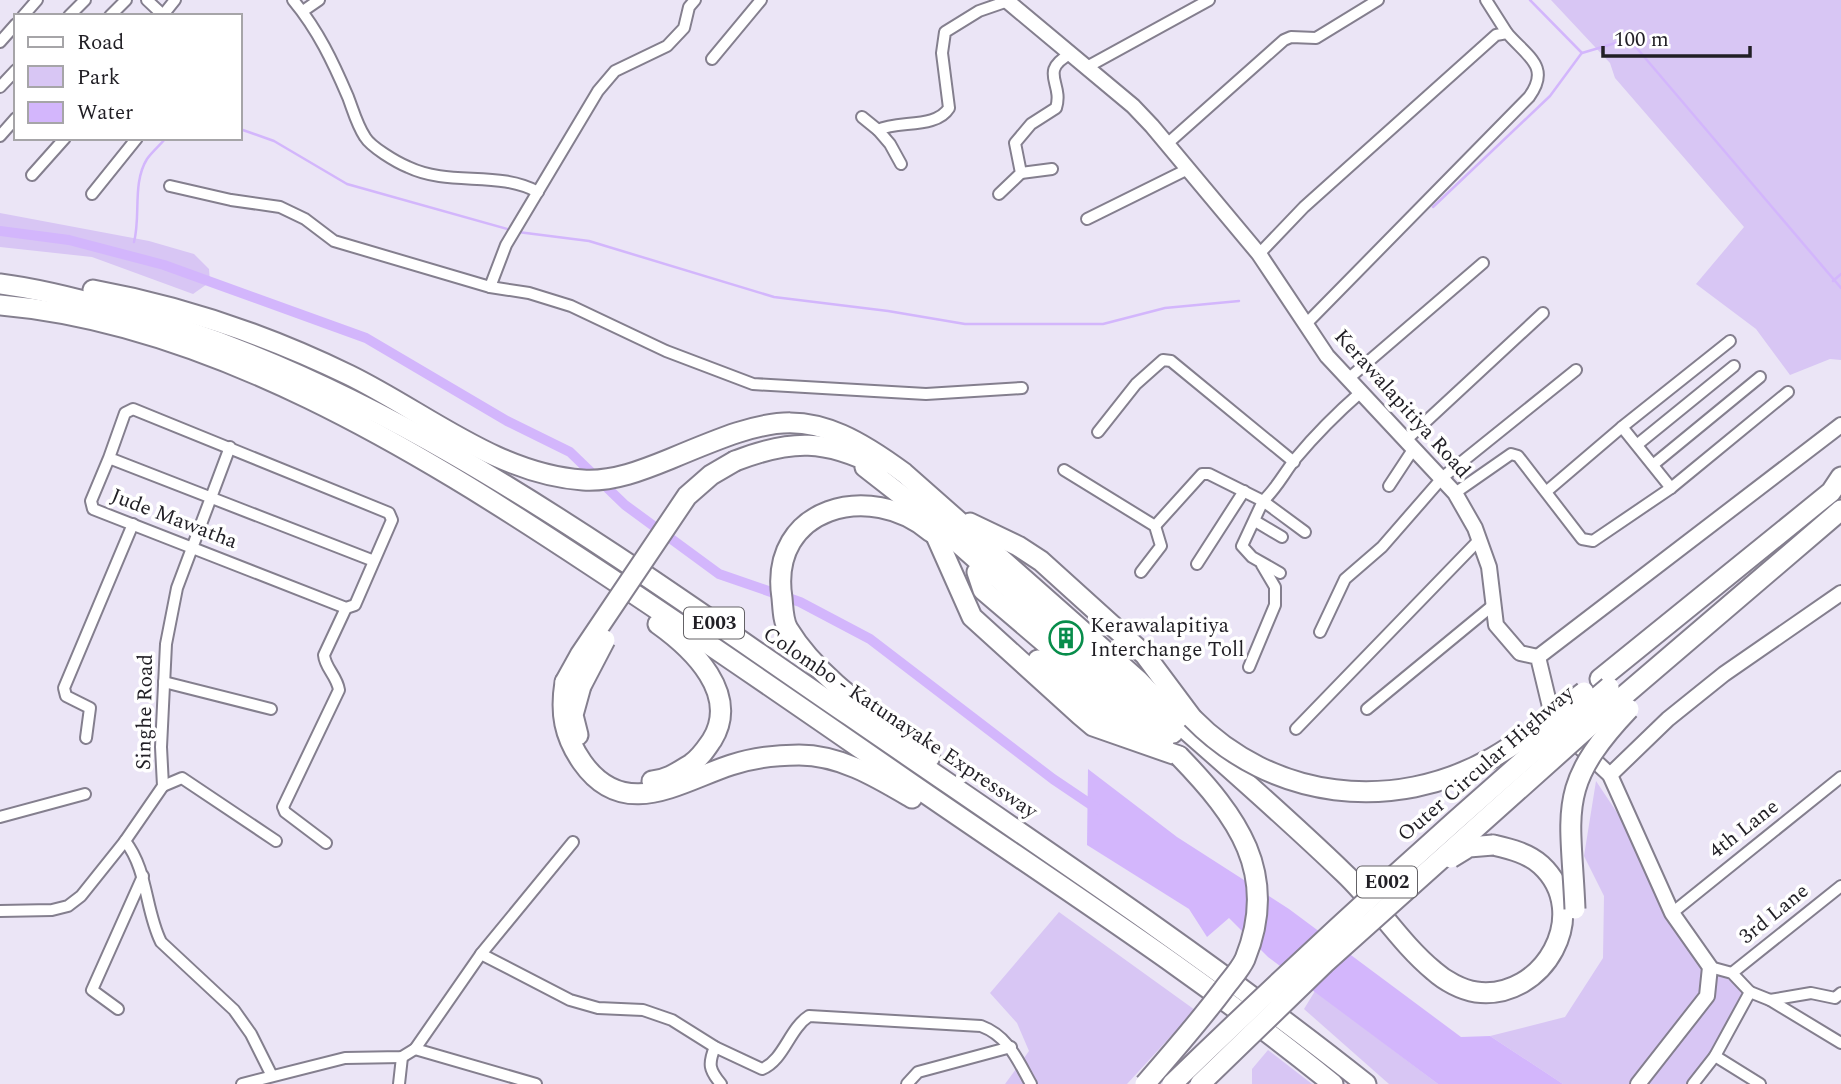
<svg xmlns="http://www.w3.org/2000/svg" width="1841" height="1084" font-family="Spectral,serif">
	<rect width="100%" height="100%" fill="#ebe5f6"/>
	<g fill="#d8c6f4">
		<path d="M 1551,0 L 1841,0 L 1841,360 L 1830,359 L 1790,375 L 1756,329 L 1696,284 L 1744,227 L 1615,78 L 1610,63 Z"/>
		<path d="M 0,213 L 149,241 L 194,254 L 209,269 L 210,282 L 193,294 L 92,257 L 0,247 Z"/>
		<path d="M 1596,781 L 1620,817 L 1674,925 L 1704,968 L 1727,977 L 1745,995 L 1711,1056 L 1687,1084 L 1563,1084 L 1490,1036 L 1565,1017 L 1603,958 L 1604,896 L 1584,856 Z"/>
		<path d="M 1059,912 L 1195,1010 L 1127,1084 L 1005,1084 L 1029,1051 L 1017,1023 L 990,993 Z"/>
		<path d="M 1315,991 L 1438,1084 L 1389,1084 L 1304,1009 Z"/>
		<path d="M 1268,1050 L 1312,1084 L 1252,1084 L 1252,1069 Z"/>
	</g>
	<path fill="#d3b6fc" d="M 1088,769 L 1177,837 L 1289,909 L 1461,1037 L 1490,1036 L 1563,1084 L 1438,1084 L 1268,957 L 1229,918 L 1207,937 L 1189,909 L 1087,845 Z"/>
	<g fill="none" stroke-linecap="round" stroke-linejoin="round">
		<g stroke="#d3b6fc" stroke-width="2.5">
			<path d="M 1530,0 L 1582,53 L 1629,39 L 1841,288"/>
			<path d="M 240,129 L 274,141 L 347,184 L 511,230"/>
			<path d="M 1433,207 L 1550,96 L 1581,54"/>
			<path d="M 518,232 L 589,241 L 774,297 L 888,311 L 965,324 L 1103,324 L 1165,308 L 1239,301"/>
			<path d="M 134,242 C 141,216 132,183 147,159 C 152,152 160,145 166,138"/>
			<path d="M 1833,281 L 1841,274"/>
		</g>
		<path stroke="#d3b6fc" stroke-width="10" d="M 0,231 L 69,240 L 164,265 L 366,338 L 507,421 L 570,452 L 625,505 L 719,574 L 800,602 L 870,639 L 1053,779 L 1099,810"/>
		<defs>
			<g id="street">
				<path d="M 147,0 L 164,16"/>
				<path d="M 293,0 C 318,30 333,62 348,97 C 353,110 357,125 365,137 C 371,147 396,162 408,167 C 450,187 498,170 538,192"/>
				<path d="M 1486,0 L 1507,33"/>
				<path d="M 303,11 L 319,0"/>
				<path d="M 163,15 L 175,0"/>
				<path d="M 23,16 L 37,0"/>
				<path d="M 69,16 L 85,0"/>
				<path d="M 110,16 L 126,0"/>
				<path d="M 0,42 L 16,24"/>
				<path d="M 712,59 L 761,0"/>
				<path d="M 1087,67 L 1209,0"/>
				<path d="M 0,87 L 16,70"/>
				<path d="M 862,117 L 878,130"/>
				<path d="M 0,136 L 16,118"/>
				<path d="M 1167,144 L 1284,40 L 1291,37 L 1316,38 L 1378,0"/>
				<path d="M 901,164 L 890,144 L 878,130 C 898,120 936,129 949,108 L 942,53 L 945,32 L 979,11 L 1008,1"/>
				<path d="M 1021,173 L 1052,169"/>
				<path d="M 32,175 L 65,138"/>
				<path d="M 170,186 L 231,200 L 280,207 L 305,219 L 334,241 L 490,287 L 529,293 L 571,306 L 666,351 L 753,384 L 926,394 L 1022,388"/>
				<path d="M 92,194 L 137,138"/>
				<path d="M 999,194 L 1021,173 L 1015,143 L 1031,124 L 1056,108 C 1064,83 1038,72 1070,54"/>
				<path d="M 1087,219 L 1188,169"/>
				<path d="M 1259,254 L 1304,207 L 1496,35 L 1507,33 C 1528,57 1551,67 1529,97 L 1306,324"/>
				<path d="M 490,287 L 506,245 L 598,91 L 615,71 L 667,46 L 684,28 L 689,7 L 695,0"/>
				<path d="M 1348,379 L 1483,263"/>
				<path d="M 1622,427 L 1730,341"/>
				<path d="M 1098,432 L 1136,384 L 1163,360 L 1171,361 L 1294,462"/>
				<path d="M 1407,439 L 1543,313"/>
				<path d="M 1638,444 L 1734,366"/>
				<path d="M 109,458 L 125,413 L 133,409 L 389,513 L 392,520 L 355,605 L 346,608 L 93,509 L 91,501 L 109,458 L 374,561"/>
				<path d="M 1654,464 L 1760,377"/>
				<path d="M 1064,470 L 1155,526 L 1161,546 L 1141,572"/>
				<path d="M 1389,486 L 1414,448"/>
				<path d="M 1547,491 L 1622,427 L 1671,488"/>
				<path d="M 1455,493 L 1511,454 L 1518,456 L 1582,539 L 1593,541 L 1671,488 L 1788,392"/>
				<path d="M 1255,521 L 1282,537"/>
				<path d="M 1155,526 L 1202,474 L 1209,474 L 1263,501 C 1277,488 1284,473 1296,458 C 1316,434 1337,413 1361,392"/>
				<path d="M 1197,564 L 1244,491"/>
				<path d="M 1280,573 L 1252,557 L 1242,546 L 1263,501 L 1305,532"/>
				<path d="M 1320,632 L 1345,579 L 1382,547 L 1443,477 L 1576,370"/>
				<path d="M 1249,667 L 1275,605 L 1275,587 L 1262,565"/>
				<path d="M 164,682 L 271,709"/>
				<path d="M 1367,709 L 1492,606"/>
				<path d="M 1296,729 L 1479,540"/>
				<path d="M 86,738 L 90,708 L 66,696 L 64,688 L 133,524"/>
				<path d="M 163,786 L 182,778 L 276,841"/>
				<path d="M 0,817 L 85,794"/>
				<path d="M 125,841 C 148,870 145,910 161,942 L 234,1010 L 251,1034 L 271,1074"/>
				<path d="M 326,843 L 285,812 L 283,807 L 339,690 C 337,676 325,668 324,655 L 346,608"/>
				<path d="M 0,911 L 52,910 L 68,906 L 81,896 L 125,841 L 163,786 L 161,747 L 166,644 L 177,588 L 230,447"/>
				<path d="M 1672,913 L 1841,777"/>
				<path d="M 481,954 L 573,842"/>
				<path d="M 1732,973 L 1841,886"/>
				<path d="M 1750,992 L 1770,1000 L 1841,1043"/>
				<path d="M 1770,1000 L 1811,993 L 1835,998 L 1841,993"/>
				<path d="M 118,1009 L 92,990 L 143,876"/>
				<path d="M 715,1047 C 708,1064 709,1070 721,1084"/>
				<path d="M 415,1049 L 536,1084"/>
				<path d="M 1715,1056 L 1760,1084"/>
				<path d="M 242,1084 L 345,1058 L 402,1057 L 415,1049 L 481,954 L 570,1000 L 598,1008 L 643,1010 L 672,1020 L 715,1047 L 762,1069 C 784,1060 789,1029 809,1016 L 981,1026 C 1008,1036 1017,1059 1031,1084"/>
				<path d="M 399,1084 L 402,1057"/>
				<path d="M 907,1084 L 918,1072 L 1011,1047"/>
				<path d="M 1693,1084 L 1715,1056 L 1750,992 L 1732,973 L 1710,967"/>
			</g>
			<g id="secondary">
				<path d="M 1006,0 L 1133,106 L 1152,126 L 1259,254 L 1327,356 L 1455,493 L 1475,528 L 1489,567 L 1496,625 L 1520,653 L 1538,657 L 1551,711 L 1565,733 L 1610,775 L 1672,913 L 1710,967 L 1707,996 L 1638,1084"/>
				<path d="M 1538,657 L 1841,425"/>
				<path d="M 1610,775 L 1668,719 L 1724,674 L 1841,593"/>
			</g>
			<g id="highway">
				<path d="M 0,284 C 40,289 78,299 117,310 C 383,379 626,563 850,716 C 1024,836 1200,952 1366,1084"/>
				<path d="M 93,290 C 181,306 269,336 349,375 C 425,412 496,474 583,480 C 613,482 643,470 670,459 C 775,415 808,402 904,473 L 1138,680 L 1183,727"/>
				<path d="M 0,305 C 210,323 417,450 589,564 C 691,631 792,701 893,771 C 1041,874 1193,970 1333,1084"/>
				<path d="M 735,461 C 792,439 825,439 880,467"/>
				<path d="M 865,467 L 924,513 L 1173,733"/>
				<path d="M 970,523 L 1018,546 L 1041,561 L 1145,655 L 1192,718"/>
				<path d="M 936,536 L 972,617 L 1080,715 L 1093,726 L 1179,756"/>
				<path d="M 977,572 L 983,590 L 1126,712 L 1164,741"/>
				<path d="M 1038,660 L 1102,715 L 1136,727"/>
				<path d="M 1600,679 L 1831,492 L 1841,477"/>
				<path d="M 565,682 C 560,713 564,736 582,762 C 624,822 679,782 731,765 C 752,758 777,755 799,755 C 841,755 878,778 912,798"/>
				<path d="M 1620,699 L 1841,510"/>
				<path d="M 1174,719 C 1231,769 1289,820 1344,873 C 1376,903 1400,943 1434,971 C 1445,981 1462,990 1476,992 C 1544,1001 1593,913 1541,865 C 1528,853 1510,849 1493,845"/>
				<path d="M 578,735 L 573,715 L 581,686"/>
				<path d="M 930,757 C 882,719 820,682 788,629 C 783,621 783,608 782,598 C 768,507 871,480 931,532"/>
				<path d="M 652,781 C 667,780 678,772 691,764 C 701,757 705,750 712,740 C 740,694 693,649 658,624"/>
			</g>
		</defs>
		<use href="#street" stroke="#847f8e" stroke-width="14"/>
		<use href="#secondary" stroke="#847f8e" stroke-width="18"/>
		<use href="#highway" stroke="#847f8e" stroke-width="23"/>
		<use href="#street" stroke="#fff" stroke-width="10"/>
		<use href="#secondary" stroke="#fff" stroke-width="14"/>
		<use href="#highway" stroke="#fff" stroke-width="19"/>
		<defs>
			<g id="highway-bridge">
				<path d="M 565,682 L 580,655 L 687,496 L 711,475 L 735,461"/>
				<path d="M 581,686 L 605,640"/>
				<path d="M 1192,718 C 1272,800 1393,814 1492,758 C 1525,739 1554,715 1584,692"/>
				<path d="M 1451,858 L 1469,847 L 1493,845"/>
				<path d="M 1575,909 C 1571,811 1555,787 1629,709"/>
				<path d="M 1145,1084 C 1172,1053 1199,1022 1223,990 C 1230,980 1240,970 1245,959 C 1280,873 1237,816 1179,756"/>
				<path d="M 1172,1084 C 1314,947 1458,815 1609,687"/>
				<path d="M 1200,1084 L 1325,963 L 1620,699"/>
			</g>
		</defs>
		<use href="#highway-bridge" stroke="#847f8e" stroke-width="23" stroke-linecap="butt"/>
		<use href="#highway-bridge" stroke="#fff" stroke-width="19"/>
	</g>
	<defs>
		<symbol id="building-ring" viewBox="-11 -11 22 22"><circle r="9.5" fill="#fff" stroke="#088d4b" stroke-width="1.5"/><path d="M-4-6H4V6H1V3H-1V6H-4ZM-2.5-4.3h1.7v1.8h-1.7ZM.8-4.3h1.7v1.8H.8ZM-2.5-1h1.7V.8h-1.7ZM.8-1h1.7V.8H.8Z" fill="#088d4b"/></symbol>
	</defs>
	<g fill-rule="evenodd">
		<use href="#building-ring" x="1047" y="619" width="38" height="38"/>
	</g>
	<g text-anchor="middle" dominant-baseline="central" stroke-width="7" stroke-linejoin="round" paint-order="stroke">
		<g fill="#fff" stroke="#646266" stroke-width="2">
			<rect x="684" y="607.5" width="60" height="31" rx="5"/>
			<rect x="1357" y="866.5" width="60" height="31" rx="5"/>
		</g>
		<g font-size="19" font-weight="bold" fill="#211f25">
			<text x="714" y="623">E003</text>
			<text x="1387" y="882">E002</text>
		</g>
		<g font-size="21" fill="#211f25" stroke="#fff">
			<text transform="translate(1402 404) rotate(48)">Kerawalapitiya Road</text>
			<text transform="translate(174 519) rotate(21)">Jude Mawatha</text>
			<text transform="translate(145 712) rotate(-89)">Singhe Road</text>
			<text transform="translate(900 723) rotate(34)">Colombo - Katunayake Expressway</text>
			<text transform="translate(1486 764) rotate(-41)">Outer Circular Highway</text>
			<text transform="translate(1744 829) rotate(-38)">4th Lane</text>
			<text transform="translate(1774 914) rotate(-39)">3rd Lane</text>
		</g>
		<g font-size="21" fill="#211f25" stroke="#fff" text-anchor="start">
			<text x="1090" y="626">Kerawalapitiya<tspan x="1090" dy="24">Interchange Toll</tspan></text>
		</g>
	</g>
	<rect x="14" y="14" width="228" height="126" fill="#ffffff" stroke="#a6a5a8" stroke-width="2"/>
	<rect x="28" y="37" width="35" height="10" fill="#ffffff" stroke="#a6a5a8" stroke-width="2"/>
	<text x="77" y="49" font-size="21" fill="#211f25">Road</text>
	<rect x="28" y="66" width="35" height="21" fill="#d8c6f4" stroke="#a6a5a8" stroke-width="2"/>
	<text x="77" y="84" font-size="21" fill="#211f25">Park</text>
	<rect x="28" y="102" width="35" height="21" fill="#d3b6fc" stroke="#a6a5a8" stroke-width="2"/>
	<text x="77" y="119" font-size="21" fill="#211f25">Water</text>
	<path d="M1603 46v10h147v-10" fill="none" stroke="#211f25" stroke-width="3.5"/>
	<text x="1614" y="46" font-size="21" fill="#211f25" stroke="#ffffff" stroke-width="5" paint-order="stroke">100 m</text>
</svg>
